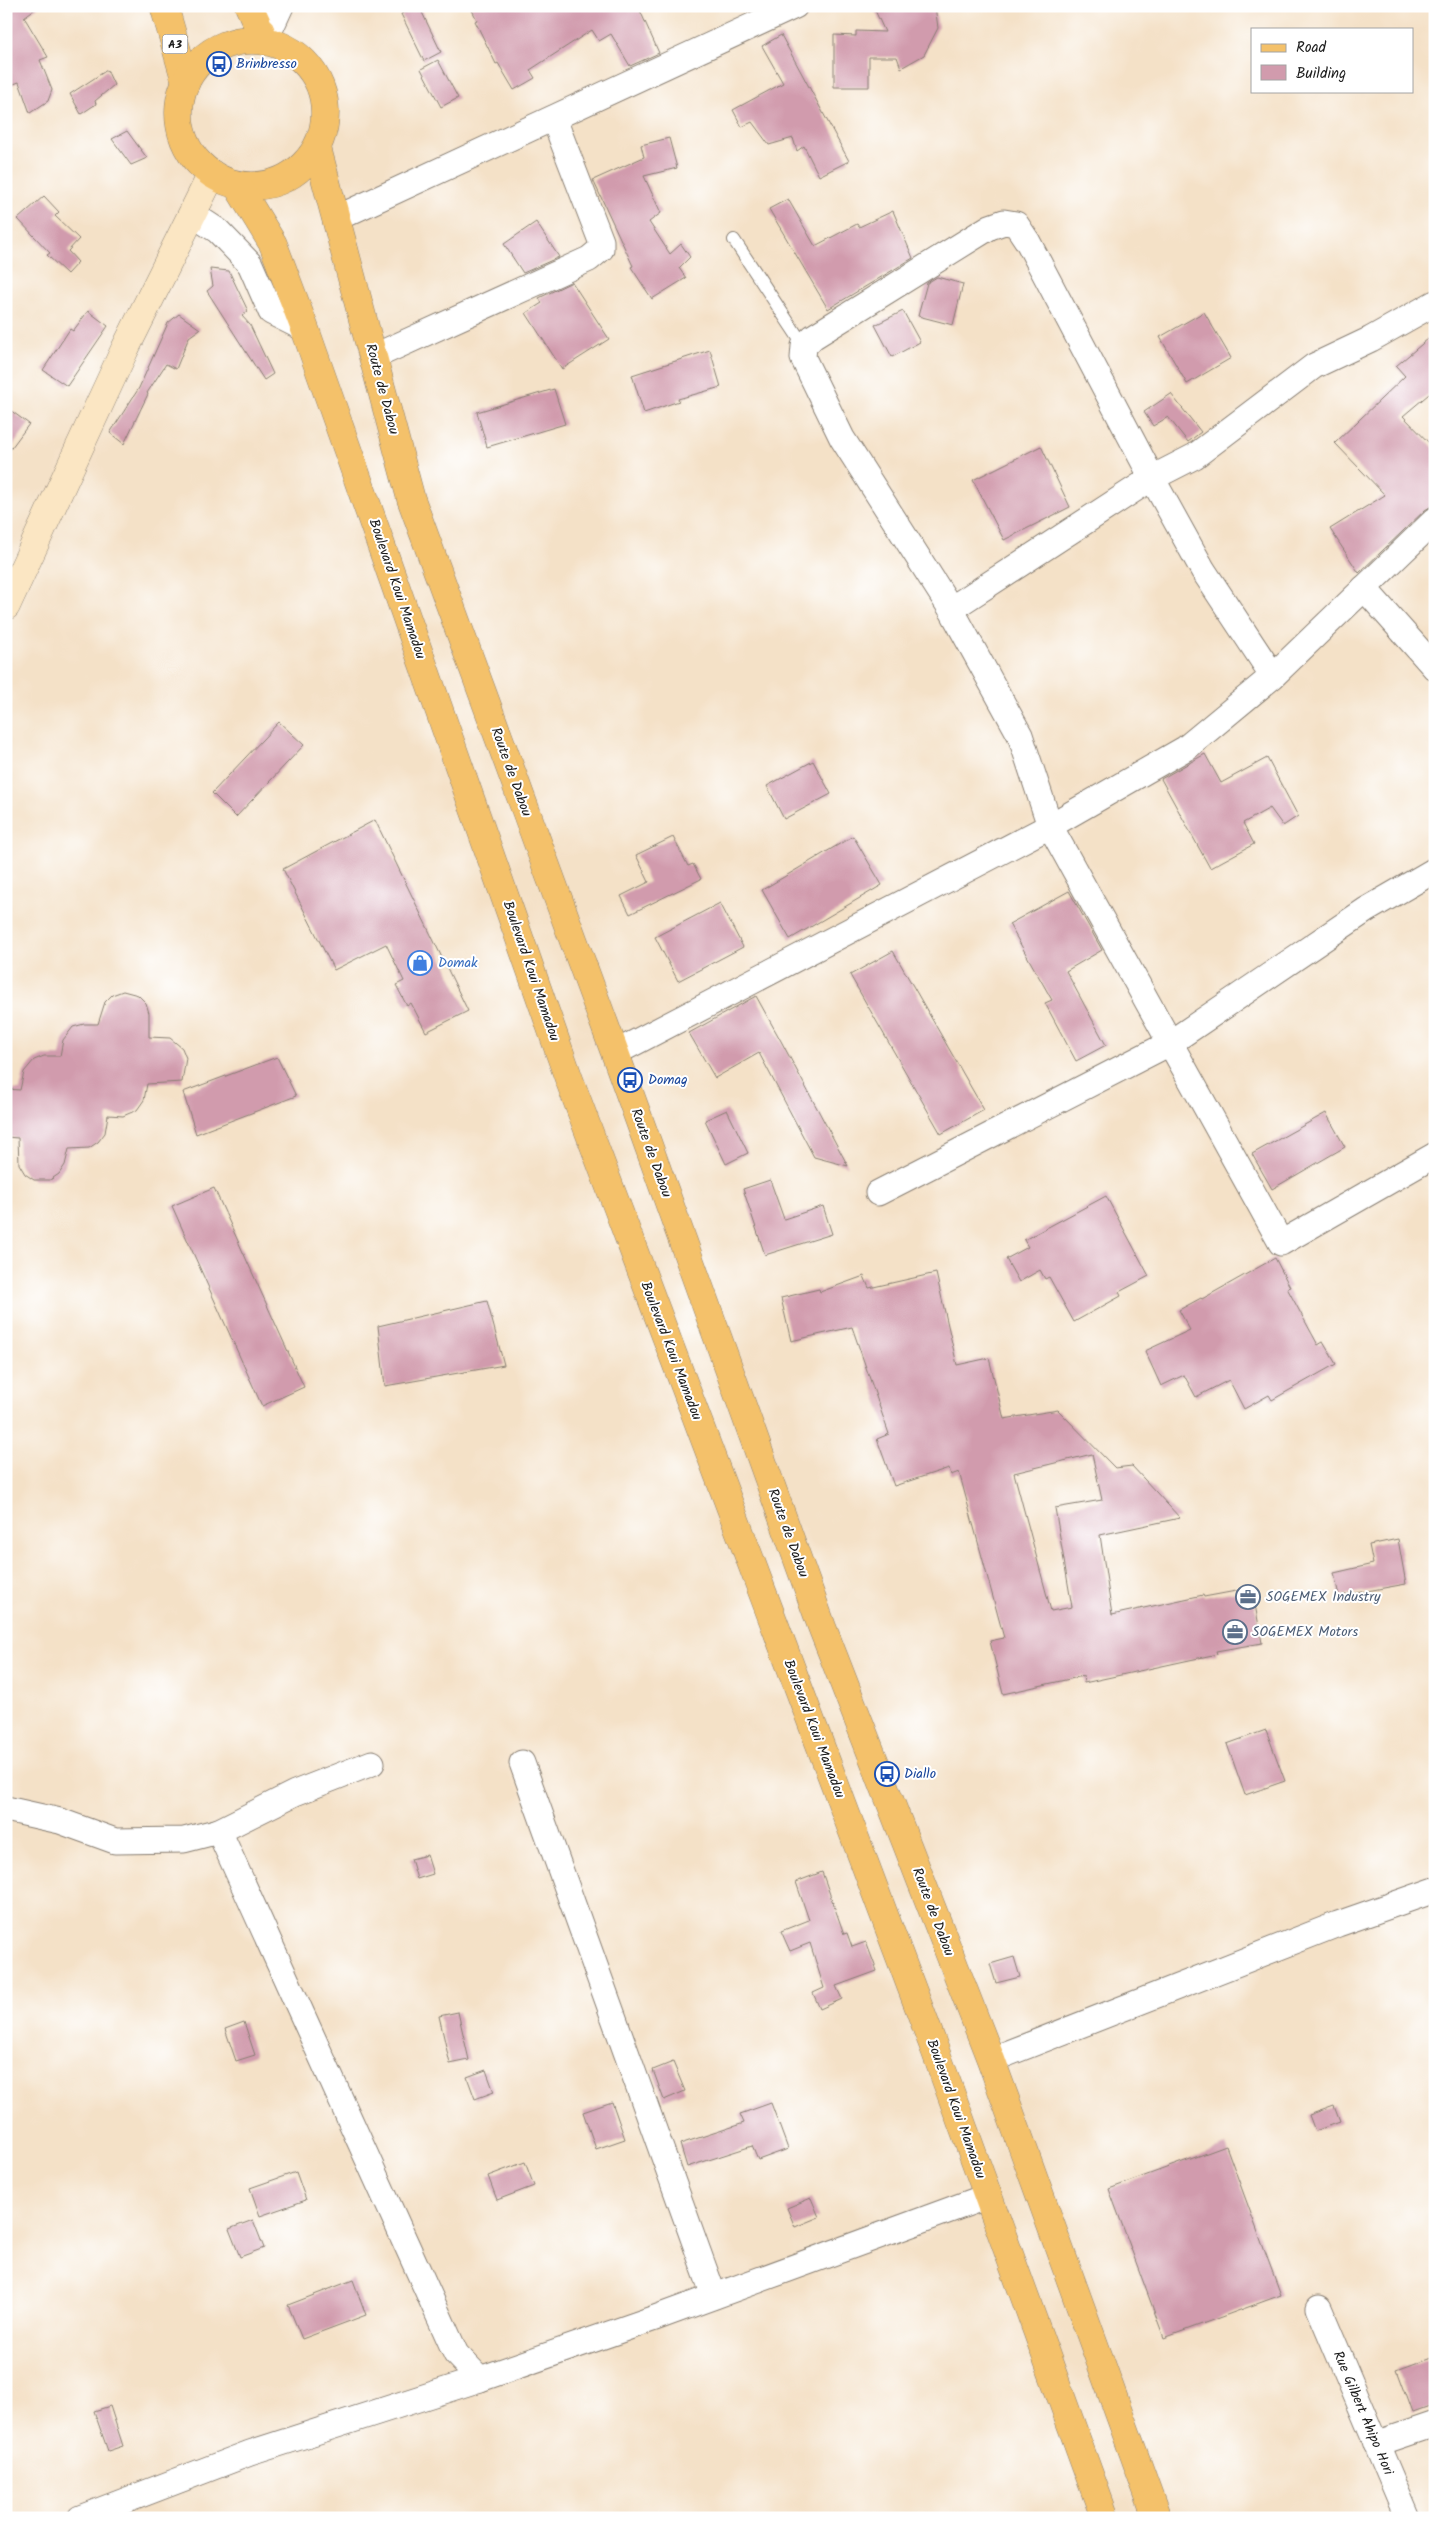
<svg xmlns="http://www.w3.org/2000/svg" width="1441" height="2524" font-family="Kalam,sans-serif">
	<rect width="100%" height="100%" fill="#fff"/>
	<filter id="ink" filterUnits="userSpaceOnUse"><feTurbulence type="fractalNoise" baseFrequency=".02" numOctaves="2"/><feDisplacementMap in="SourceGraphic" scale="10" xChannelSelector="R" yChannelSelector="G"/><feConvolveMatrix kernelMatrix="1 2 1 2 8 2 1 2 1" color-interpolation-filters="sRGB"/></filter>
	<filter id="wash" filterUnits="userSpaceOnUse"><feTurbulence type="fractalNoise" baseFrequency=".0096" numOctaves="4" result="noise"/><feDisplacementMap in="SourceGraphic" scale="20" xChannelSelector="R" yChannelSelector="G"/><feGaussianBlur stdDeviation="1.12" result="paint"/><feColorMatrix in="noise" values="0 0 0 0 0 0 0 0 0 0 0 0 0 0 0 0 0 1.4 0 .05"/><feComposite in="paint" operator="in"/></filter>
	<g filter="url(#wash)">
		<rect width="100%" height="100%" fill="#f4e1c7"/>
		<g id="blocks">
			<g fill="#d19bad" fill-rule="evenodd">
				<path d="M 6,6 L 39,6 L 24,17 L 48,57 L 40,60 L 52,90 L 48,101 L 30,113 L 19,82 L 6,87 Z"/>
				<path d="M 416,6 L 419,6 L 441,52 L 424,61 L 401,14 Z"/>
				<path d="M 470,6 L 638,6 L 659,53 L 630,66 L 611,34 L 599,41 L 592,30 L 530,70 L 535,78 L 514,90 L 498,63 L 496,64 L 475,21 L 477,20 Z"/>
				<path d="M 873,6 L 935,6 L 938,28 L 924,55 L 901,68 L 897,57 L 869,57 L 869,87 L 834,87 L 834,35 L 856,36 L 856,31 L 885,32 Z"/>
				<path d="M 781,35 L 849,161 L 819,176 L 804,146 L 797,151 L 793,138 L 769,145 L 752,122 L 742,127 L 733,110 L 783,83 L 762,46 Z"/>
				<path d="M 438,60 L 458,98 L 441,107 L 421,69 Z"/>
				<path d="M 107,70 L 114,85 L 95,101 L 96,104 L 81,114 L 70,94 Z"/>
				<path d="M 127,131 L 147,158 L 131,165 L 112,139 Z"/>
				<path d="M 669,138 L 677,168 L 644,176 L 661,213 L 649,222 L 670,254 L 681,244 L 690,257 L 679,268 L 686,278 L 652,299 L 631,267 L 633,266 L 593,180 L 644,157 L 641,145 Z"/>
				<path d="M 44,196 L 59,212 L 55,216 L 79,239 L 68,251 L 78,262 L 67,274 L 47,255 L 50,253 L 18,219 Z"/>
				<path d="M 788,199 L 815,246 L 857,224 L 859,227 L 893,211 L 913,258 L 828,309 L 769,209 Z"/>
				<path d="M 536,222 L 559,257 L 523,273 L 504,244 Z"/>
				<path d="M 210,269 L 229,271 L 248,311 L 242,316 L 250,325 L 273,374 L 264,380 L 207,291 L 213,286 Z"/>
				<path d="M 937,277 L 963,284 L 953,325 L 918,316 L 927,283 Z"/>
				<path d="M 572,282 L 609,339 L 562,369 L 526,313 L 542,303 L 539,298 Z"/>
				<path d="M 88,311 L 108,326 L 67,386 L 43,370 L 70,329 L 73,331 Z"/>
				<path d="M 903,311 L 920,342 L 892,357 L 875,325 Z"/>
				<path d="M 1204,312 L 1231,358 L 1187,384 L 1160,337 Z"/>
				<path d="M 179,314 L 200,329 L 189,337 L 176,369 L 166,364 L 147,393 L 148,394 L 124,444 L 110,433 L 139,388 L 168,323 Z"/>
				<path d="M 1435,333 L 1435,389 L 1403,416 L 1435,449 L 1435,504 L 1425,510 L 1359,573 L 1330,529 L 1385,495 L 1335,443 L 1405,376 L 1396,366 Z"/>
				<path d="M 710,350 L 721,387 L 678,399 L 679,401 L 644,413 L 632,375 Z"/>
				<path d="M 554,389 L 565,424 L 487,447 L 477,412 Z"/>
				<path d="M 1171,394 L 1201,432 L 1188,442 L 1168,417 L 1153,426 L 1144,412 Z"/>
				<path d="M 6,407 L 29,424 L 6,455 Z"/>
				<path d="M 1041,446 L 1070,507 L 1004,540 L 973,480 Z"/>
				<path d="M 279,722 L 304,745 L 236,817 L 212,793 Z"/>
				<path d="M 1205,754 L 1221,783 L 1267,758 L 1298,816 L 1283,826 L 1270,808 L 1243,823 L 1254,844 L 1210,868 L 1161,779 Z"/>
				<path d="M 813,761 L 831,794 L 784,819 L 767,786 Z"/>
				<path d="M 375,820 L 468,1011 L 426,1032 L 411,1003 L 407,1006 L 396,985 L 404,981 L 386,944 L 334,970 L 283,869 Z"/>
				<path d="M 853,836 L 882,885 L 790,939 L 762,890 Z"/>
				<path d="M 673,837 L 688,866 L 693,864 L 701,879 L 630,914 L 621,896 L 649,882 L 636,855 Z"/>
				<path d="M 1069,891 L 1102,950 L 1066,971 L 1106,1045 L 1076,1061 L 1045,1003 L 1052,1000 L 1009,924 Z"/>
				<path d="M 720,903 L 743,947 L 678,981 L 655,937 Z"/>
				<path d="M 893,951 L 984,1110 L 941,1134 L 850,975 Z"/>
				<path d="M 123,991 L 138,995 L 146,1003 L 149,1013 L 149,1037 L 170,1038 L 182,1048 L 186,1058 L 182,1082 L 147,1084 L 144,1100 L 137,1110 L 123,1116 L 108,1115 L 105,1133 L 98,1142 L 89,1148 L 69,1149 L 65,1165 L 59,1174 L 50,1180 L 34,1180 L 25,1174 L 19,1164 L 18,1138 L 6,1137 L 6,1089 L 20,1090 L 24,1072 L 34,1060 L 44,1056 L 60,1056 L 63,1040 L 73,1027 L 84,1024 L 98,1024 L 105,1002 L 112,995 Z"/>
				<path d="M 756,996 L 781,1041 L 848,1166 L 814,1157 L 759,1053 L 715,1078 L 689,1033 Z"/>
				<path d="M 277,1057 L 296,1096 L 196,1134 L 183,1092 Z"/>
				<path d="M 727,1110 L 748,1153 L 726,1164 L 705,1120 Z"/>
				<path d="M 1326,1113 L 1345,1147 L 1272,1189 L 1252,1154 Z"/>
				<path d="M 770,1180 L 784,1219 L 823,1206 L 832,1234 L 765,1255 L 743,1189 Z"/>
				<path d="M 214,1188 L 304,1387 L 262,1406 L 172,1206 Z"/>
				<path d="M 1106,1196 L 1149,1276 L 1119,1292 L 1121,1296 L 1074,1322 L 1049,1277 L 1045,1279 L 1040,1270 L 1019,1282 L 1006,1259 L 1028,1247 L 1024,1240 Z"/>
				<path d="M 1275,1258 L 1290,1287 L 1287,1288 L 1318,1345 L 1323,1342 L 1336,1364 L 1272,1400 L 1269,1395 L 1244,1409 L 1229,1380 L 1196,1397 L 1184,1375 L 1161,1386 L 1145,1351 L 1190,1330 L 1179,1310 L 1201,1298 L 1202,1299 Z"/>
				<path d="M 936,1273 L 957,1365 L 989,1358 L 1004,1419 L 1058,1410 L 1115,1468 L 1132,1466 L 1180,1518 L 1100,1535 L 1112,1615 L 1203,1595 L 1204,1597 L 1252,1588 L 1262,1643 L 1216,1651 L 1217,1654 L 1084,1683 L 1083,1676 L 1003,1694 L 990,1641 L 1004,1638 L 959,1472 L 951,1475 L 949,1468 L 894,1486 L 877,1439 L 889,1434 L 852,1327 L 791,1341 L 781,1298 L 819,1289 L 820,1292 L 864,1276 L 869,1288 ZM 1092,1454 L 1102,1500 L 1055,1508 L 1072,1607 L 1051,1611 L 1014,1473 Z"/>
				<path d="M 487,1301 L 504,1365 L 385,1386 L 378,1326 Z"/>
				<path d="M 1398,1539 L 1406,1584 L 1339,1596 L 1334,1573 L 1373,1564 L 1369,1545 Z"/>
				<path d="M 1266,1730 L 1285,1781 L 1245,1795 L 1227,1744 Z"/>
				<path d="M 427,1855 L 433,1874 L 417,1879 L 411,1859 Z"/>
				<path d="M 822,1872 L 844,1934 L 847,1933 L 852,1947 L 866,1942 L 877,1971 L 836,1986 L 842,1999 L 820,2009 L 813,1993 L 824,1988 L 810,1943 L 790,1951 L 781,1931 L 809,1920 L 796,1882 Z"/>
				<path d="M 1014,1957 L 1020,1977 L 996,1983 L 990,1964 Z"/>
				<path d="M 458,2012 L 469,2060 L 450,2064 L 439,2016 Z"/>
				<path d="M 244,2022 L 255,2055 L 236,2061 L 225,2029 Z"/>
				<path d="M 673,2062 L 685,2091 L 664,2100 L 653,2070 Z"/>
				<path d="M 486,2070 L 494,2092 L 475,2099 L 467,2077 Z"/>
				<path d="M 612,2102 L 625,2139 L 596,2149 L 583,2112 Z"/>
				<path d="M 771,2103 L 788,2149 L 758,2160 L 752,2146 L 687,2167 L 680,2144 L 744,2123 L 740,2114 Z"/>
				<path d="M 1334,2106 L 1340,2122 L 1315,2131 L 1309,2115 Z"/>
				<path d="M 1226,2146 L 1281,2295 L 1164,2338 L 1109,2189 Z"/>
				<path d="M 525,2162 L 534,2186 L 497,2200 L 488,2176 Z"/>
				<path d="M 296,2172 L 306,2200 L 260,2216 L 250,2188 Z"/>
				<path d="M 811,2198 L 819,2217 L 795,2227 L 787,2208 Z"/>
				<path d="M 253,2220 L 264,2248 L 240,2257 L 229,2229 Z"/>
				<path d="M 353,2280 L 366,2315 L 302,2339 L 288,2305 Z"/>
				<path d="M 1435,2356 L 1435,2405 L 1413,2413 L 1397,2370 Z"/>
				<path d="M 110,2406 L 123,2446 L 108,2451 L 94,2411 Z"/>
			</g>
		</g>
	</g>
	<g filter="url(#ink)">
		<use href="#blocks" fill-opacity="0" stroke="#887e72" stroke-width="1"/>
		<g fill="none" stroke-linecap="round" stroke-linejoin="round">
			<defs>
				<path id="lane" d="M 734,240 L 804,346"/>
				<g id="street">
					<path d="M 265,41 L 281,6"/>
					<path d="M 192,214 L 218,231 L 250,264 L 271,312 L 305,329"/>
					<path d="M 337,218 L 795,6"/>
					<path d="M 373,357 L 589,259 L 601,249 L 601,241 L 554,119"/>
					<path d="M 1364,588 L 1435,668"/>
					<path d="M 951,609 L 1152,478 L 1195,456 L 1314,366 L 1371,339 L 1435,303"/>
					<path d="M 1273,676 L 1203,570 L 1152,478 L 1028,242 L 1016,224 L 1004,222 L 990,227 L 813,337 L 804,346 L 803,358 L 842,438 L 951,609 L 1020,735 L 1050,826 L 1281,1243 L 1435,1155"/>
					<path d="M 615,1053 L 1050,826 L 1186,748 L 1273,676 L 1435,520"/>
					<path d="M 878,1193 L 1170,1043 L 1366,910 L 1435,870"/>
					<path d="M 522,1763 L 714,2296"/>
					<path d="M 6,1809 L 60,1821 L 115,1841 L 184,1840 L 219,1831 L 456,2354 L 480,2379"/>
					<path d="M 219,1831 L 295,1793 L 372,1763"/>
					<path d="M 991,2060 L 1338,1924 L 1435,1890"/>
					<path d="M 1319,2308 L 1408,2518"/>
					<path d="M 1376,2444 L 1435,2424"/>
					<path d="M 80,2518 L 250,2453 L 480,2379 L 655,2318 L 988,2196"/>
				</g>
				<path id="secondary" d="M 6,606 L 125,349 L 212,174"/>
				<g id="primary">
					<path d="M 164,6 L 186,82"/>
					<path d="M 249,6 L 265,41"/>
					<circle cx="252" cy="113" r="73"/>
					<path d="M 317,148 L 411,499 L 615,1053 L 822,1627 L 991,2060 L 1157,2518"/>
					<path d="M 237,185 L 273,244 L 305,329 L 569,1079 L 935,2050 L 1105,2518"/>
				</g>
			</defs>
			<use href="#lane" stroke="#887e72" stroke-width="14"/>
			<use href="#street" stroke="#887e72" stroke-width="27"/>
			<use href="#secondary" stroke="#887e72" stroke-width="29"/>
			<use href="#primary" stroke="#887e72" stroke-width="29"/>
			<use href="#lane" stroke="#fff" stroke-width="12"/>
			<use href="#street" stroke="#fff" stroke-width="25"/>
			<use href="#secondary" stroke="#fbe6c3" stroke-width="28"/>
			<use href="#primary" stroke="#f4c16a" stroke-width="28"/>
		</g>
	</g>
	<defs>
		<symbol id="bus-ring" viewBox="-11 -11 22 22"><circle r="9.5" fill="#fff" stroke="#1a4fb4" stroke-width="1.5"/><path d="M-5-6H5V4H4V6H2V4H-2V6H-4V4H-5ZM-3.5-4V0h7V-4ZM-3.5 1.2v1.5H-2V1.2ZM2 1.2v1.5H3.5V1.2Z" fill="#1a4fb4"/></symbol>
		<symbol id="shop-ring" viewBox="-11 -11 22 22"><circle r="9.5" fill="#fff" stroke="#3f7fe0" stroke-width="1.5"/><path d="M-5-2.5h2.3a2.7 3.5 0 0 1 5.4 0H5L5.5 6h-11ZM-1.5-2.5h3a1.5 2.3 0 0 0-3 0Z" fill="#3f7fe0"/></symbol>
		<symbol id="office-ring" viewBox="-11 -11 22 22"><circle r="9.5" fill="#fff" stroke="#5c6f8a" stroke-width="1.5"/><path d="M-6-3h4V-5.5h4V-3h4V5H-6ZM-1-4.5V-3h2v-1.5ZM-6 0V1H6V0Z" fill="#5c6f8a"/></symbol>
	</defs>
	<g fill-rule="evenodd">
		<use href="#bus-ring" x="205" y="50" width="28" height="28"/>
		<use href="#shop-ring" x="406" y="949" width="28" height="28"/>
		<use href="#bus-ring" x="616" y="1066" width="28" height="28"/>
		<use href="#office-ring" x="1234" y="1583" width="28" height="28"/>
		<use href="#office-ring" x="1221" y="1618" width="28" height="28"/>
		<use href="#bus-ring" x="873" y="1760" width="28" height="28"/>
	</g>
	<g text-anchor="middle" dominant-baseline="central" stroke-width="4" stroke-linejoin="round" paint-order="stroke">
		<rect fill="#fff" stroke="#606060" stroke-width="1" x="162.5" y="34.5" width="25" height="19" rx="4"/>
		<g font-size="12" font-weight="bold" fill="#1c1c1c">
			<text x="175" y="44">A3</text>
		</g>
		<g font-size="14" fill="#164399" stroke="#fff" text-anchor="start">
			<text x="236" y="64">Brinbresso</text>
			<text x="648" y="1080">Domag</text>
			<text x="904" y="1774">Diallo</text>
		</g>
		<g font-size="14" fill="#1c1c1c" stroke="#fff">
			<text transform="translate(382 389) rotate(75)">Route de Dabou</text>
			<text transform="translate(397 589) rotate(71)">Boulevard Koui Mamadou</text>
			<text transform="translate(511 772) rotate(70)">Route de Dabou</text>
			<text transform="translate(531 971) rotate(71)">Boulevard Koui Mamadou</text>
			<text transform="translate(651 1153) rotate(70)">Route de Dabou</text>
			<text transform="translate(671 1351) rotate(69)">Boulevard Koui Mamadou</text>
			<text transform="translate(788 1533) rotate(70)">Route de Dabou</text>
			<text transform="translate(814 1729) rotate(69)">Boulevard Koui Mamadou</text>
			<text transform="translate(933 1912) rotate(69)">Route de Dabou</text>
			<text transform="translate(956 2109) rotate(70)">Boulevard Koui Mamadou</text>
			<text transform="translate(1363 2413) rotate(67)">Rue Gilbert Ahipo Hori</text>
		</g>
		<g font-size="14" fill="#366cbe" stroke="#fff" text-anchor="start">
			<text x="438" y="963">Domak</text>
		</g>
		<g font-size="14" fill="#4e5e75" stroke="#fff" text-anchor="start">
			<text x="1266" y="1597">SOGEMEX Industry</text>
			<text x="1252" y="1632">SOGEMEX Motors</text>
		</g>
	</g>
	<rect width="1441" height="2524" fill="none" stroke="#fff" stroke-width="25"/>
	<rect x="1251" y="28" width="162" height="65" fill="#ffffff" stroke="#a4a4a4"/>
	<rect x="1261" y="44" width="25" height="8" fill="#f4c16a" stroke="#a4a4a4"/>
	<text x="1296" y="52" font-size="15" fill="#1c1c1c">Road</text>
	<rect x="1261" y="65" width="25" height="15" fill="#d19bad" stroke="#a4a4a4"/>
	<text x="1296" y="78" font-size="15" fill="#1c1c1c">Building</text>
</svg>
